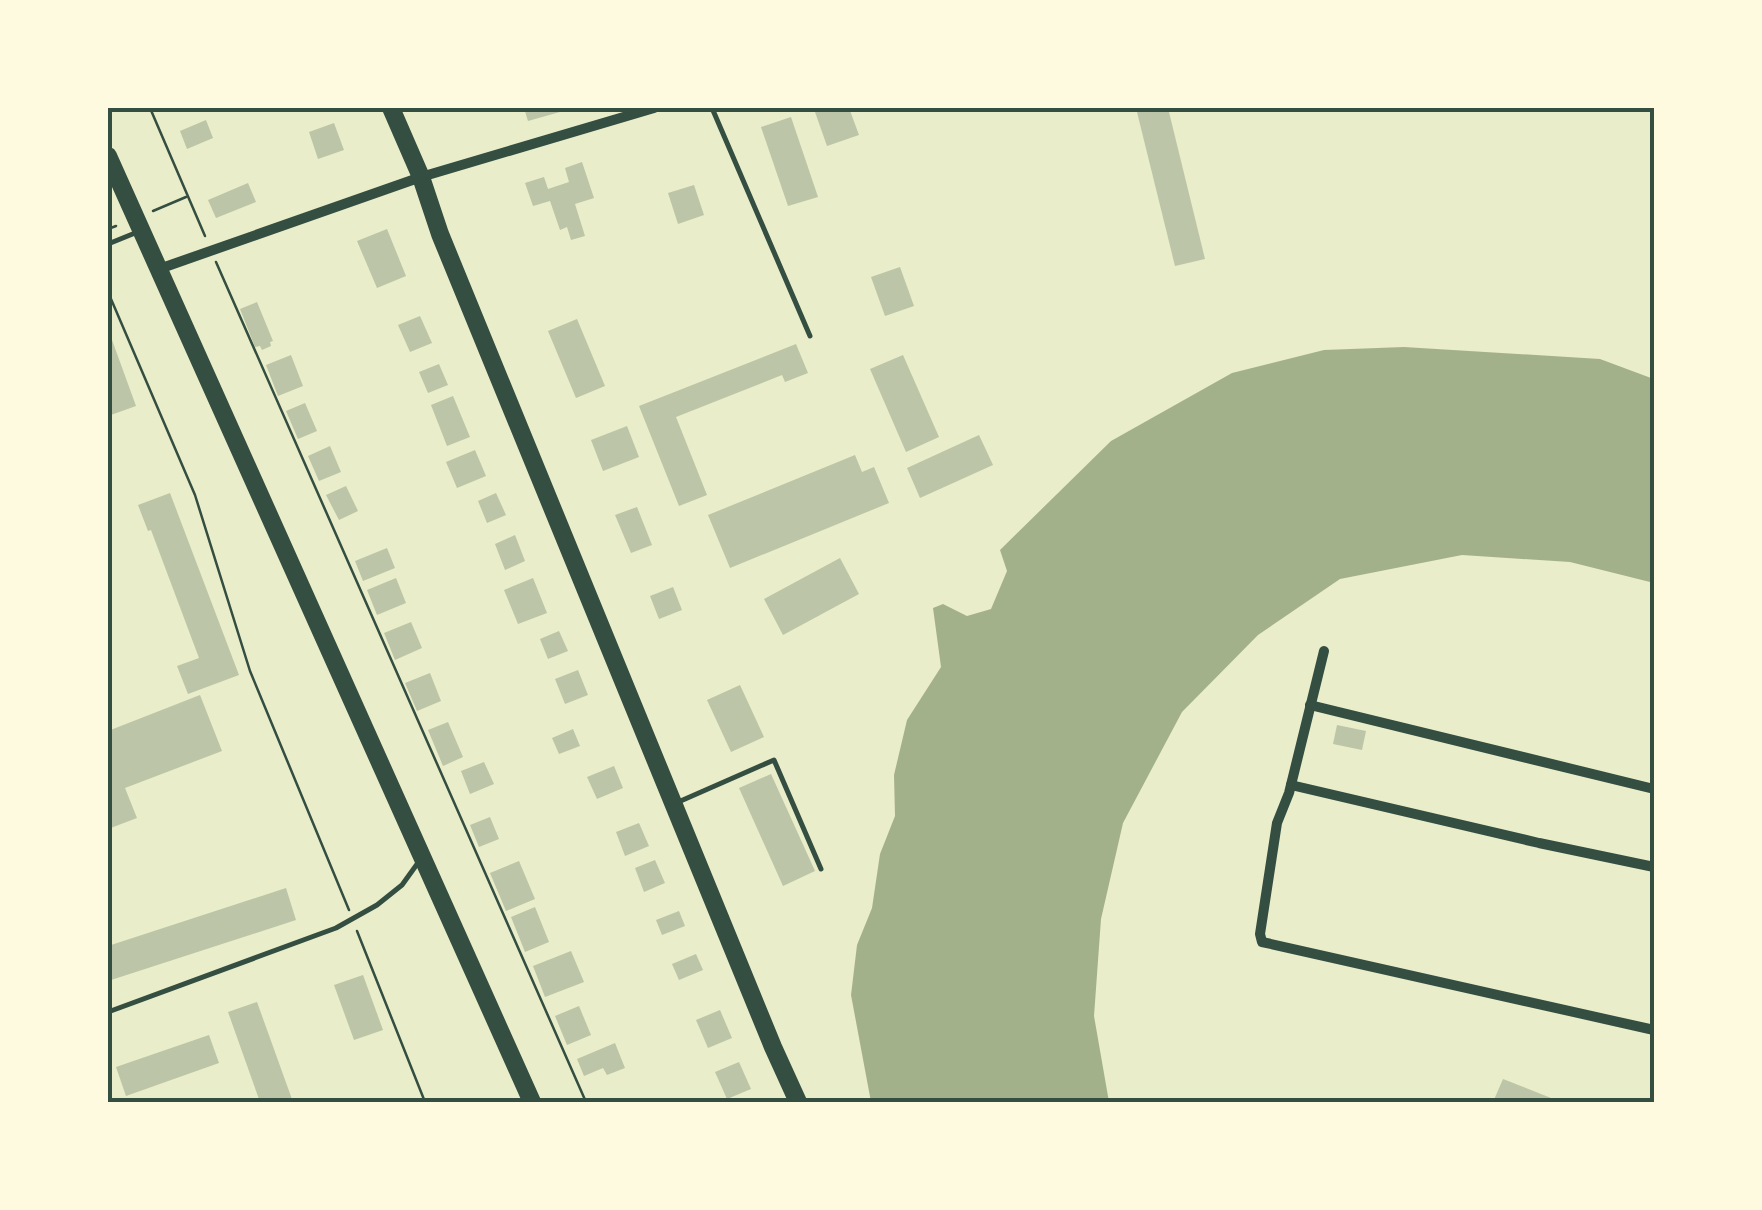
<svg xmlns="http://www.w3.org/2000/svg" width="1762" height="1210" font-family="'Open Sans',sans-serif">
	<rect width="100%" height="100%" fill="#e9edc9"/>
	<path fill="#a3b18a" d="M 1404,347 L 1600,359 L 1651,378 L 1654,377 L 1654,583 L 1570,562 L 1462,555 L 1340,579 L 1258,635 L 1182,712 L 1123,823 L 1101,919 L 1094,1016 L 1109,1102 L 871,1102 L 851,995 L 857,945 L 872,908 L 880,854 L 895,816 L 894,775 L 907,720 L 941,667 L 933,608 L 943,604 L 967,616 L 991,609 L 1007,571 L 1000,550 L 1111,441 L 1232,373 L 1324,350 Z"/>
	<g fill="#bcc5a7">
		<path d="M 524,108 L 559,108 L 560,112 L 528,121 Z"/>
		<path d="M 828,108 L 849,108 L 859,135 L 827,146 L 815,112 Z"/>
		<path d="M 1136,108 L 1168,108 L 1205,259 L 1175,266 Z"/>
		<path d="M 791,117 L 818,197 L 788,206 L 761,127 Z"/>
		<path d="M 206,120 L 213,138 L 187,149 L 180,131 Z"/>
		<path d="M 334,123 L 344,150 L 318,159 L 309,132 Z"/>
		<path d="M 582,162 L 594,198 L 575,204 L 585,236 L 571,240 L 567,227 L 560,230 L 550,201 L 533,206 L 525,183 L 544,177 L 548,189 L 569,182 L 565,168 Z"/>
		<path d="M 248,183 L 256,202 L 216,218 L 208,200 Z"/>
		<path d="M 694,185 L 704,215 L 678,224 L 668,193 Z"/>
		<path d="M 387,229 L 406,276 L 377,288 L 357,241 Z"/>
		<path d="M 900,267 L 914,306 L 885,316 L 871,277 Z"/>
		<path d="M 257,302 L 273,341 L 270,342 L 271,346 L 262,350 L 260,346 L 255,347 L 240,309 Z"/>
		<path d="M 420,316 L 432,343 L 410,352 L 398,325 Z"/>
		<path d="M 577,319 L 605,386 L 576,398 L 548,331 Z"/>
		<path d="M 112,340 L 136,406 L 108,416 L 108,341 Z"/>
		<path d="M 796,344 L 808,373 L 785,382 L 782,375 L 676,417 L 707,495 L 679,506 L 639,406 Z"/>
		<path d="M 291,355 L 303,386 L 278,396 L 266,365 Z"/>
		<path d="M 903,355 L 939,437 L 906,452 L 870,369 Z"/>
		<path d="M 439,364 L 448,385 L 428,393 L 419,372 Z"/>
		<path d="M 453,396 L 470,437 L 447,446 L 431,405 Z"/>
		<path d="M 305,403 L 317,431 L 298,439 L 286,411 Z"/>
		<path d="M 627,426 L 639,457 L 603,471 L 591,440 Z"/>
		<path d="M 979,435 L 993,465 L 920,498 L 907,468 Z"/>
		<path d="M 330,446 L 341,472 L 319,481 L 308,456 Z"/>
		<path d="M 475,450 L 486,476 L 457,488 L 446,462 Z"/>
		<path d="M 855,455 L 862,472 L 874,467 L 889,503 L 730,568 L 708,515 Z"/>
		<path d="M 346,486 L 358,511 L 339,520 L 326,495 Z"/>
		<path d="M 170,493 L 239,675 L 188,694 L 177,666 L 199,658 L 151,530 L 148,531 L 138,505 Z"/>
		<path d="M 496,493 L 506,515 L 487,523 L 478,501 Z"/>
		<path d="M 637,507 L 652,545 L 631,553 L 615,515 Z"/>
		<path d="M 515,535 L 525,561 L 505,570 L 495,544 Z"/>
		<path d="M 387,548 L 395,568 L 363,581 L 355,561 Z"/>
		<path d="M 840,558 L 859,594 L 783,635 L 764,599 Z"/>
		<path d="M 396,578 L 406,603 L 377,615 L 367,590 Z"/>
		<path d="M 533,578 L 547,613 L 518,624 L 504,590 Z"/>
		<path d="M 673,587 L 682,610 L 659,619 L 650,596 Z"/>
		<path d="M 411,622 L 422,648 L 395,660 L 384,633 Z"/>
		<path d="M 559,631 L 568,651 L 548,659 L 540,639 Z"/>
		<path d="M 578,670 L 588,695 L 565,704 L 555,679 Z"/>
		<path d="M 430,673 L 441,701 L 417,711 L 405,683 Z"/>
		<path d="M 740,685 L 764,737 L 731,752 L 707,700 Z"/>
		<path d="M 200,695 L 222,751 L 125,788 L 137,818 L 108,829 L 108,731 Z"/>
		<path d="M 448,722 L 463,757 L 443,766 L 428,730 Z"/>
		<path d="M 1337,725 L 1366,731 L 1362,750 L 1333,744 Z"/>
		<path d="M 573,729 L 580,746 L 559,754 L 552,738 Z"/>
		<path d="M 484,762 L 494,784 L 470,794 L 461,771 Z"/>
		<path d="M 614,766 L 623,788 L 597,799 L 587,777 Z"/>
		<path d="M 771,774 L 815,871 L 783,886 L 739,788 Z"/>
		<path d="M 490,817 L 499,839 L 479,847 L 470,825 Z"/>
		<path d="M 639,823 L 649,846 L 625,856 L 616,832 Z"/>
		<path d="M 655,860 L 665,883 L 644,892 L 635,868 Z"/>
		<path d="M 519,861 L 535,899 L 506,911 L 490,873 Z"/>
		<path d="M 286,888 L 296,920 L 108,981 L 108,946 Z"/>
		<path d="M 535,907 L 549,942 L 525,952 L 511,917 Z"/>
		<path d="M 679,911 L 685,926 L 662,935 L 656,920 Z"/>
		<path d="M 571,951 L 584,982 L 545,997 L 533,966 Z"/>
		<path d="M 696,954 L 703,970 L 679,980 L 672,964 Z"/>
		<path d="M 363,975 L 383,1030 L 354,1040 L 334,985 Z"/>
		<path d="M 257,1002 L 293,1102 L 260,1102 L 228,1012 Z"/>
		<path d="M 579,1006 L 591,1035 L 567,1045 L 555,1016 Z"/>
		<path d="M 720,1010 L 732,1038 L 708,1048 L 696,1020 Z"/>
		<path d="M 209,1035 L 219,1063 L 126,1096 L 116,1067 Z"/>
		<path d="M 615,1043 L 625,1068 L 607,1075 L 603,1068 L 584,1076 L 577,1059 Z"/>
		<path d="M 739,1062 L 751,1089 L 727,1099 L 715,1072 Z"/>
		<path d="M 1503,1079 L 1551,1098 L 1549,1102 L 1493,1102 Z"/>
	</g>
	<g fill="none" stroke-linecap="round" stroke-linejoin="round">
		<g stroke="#344e41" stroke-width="2.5">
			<path d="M 150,108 L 205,236"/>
			<path d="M 153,211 L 186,197"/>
			<path d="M 108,229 L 116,226"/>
			<path d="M 216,262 L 586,1102"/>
			<path d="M 108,292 L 195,495 L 250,671 L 349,910"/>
			<path d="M 357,931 L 425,1102"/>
		</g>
		<g stroke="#344e41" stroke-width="5">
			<path d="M 712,108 L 810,336"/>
			<path d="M 108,244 L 140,231"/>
			<path d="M 676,803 L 774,760 L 821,869"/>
			<path d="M 108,1012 L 336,928 L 377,905 L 402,885 L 420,860"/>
		</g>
		<g stroke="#344e41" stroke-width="10">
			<path d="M 159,269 L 421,177 L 654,108"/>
			<path d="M 1324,651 L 1289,793 L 1277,823 L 1260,934 L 1262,942 L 1654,1030"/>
			<path d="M 1310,705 L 1654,789"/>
			<path d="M 1291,785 L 1539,843 L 1654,867"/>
		</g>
		<g stroke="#344e41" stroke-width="18">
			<path d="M 391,108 L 421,177 L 440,234 L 773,1047 L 798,1102"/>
			<path d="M 108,156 L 532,1102"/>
		</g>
	</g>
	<rect width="1762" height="1210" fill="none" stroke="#fefae0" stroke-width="220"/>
	<rect x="110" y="110" width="1542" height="990" fill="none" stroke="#344e41" stroke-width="4"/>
</svg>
